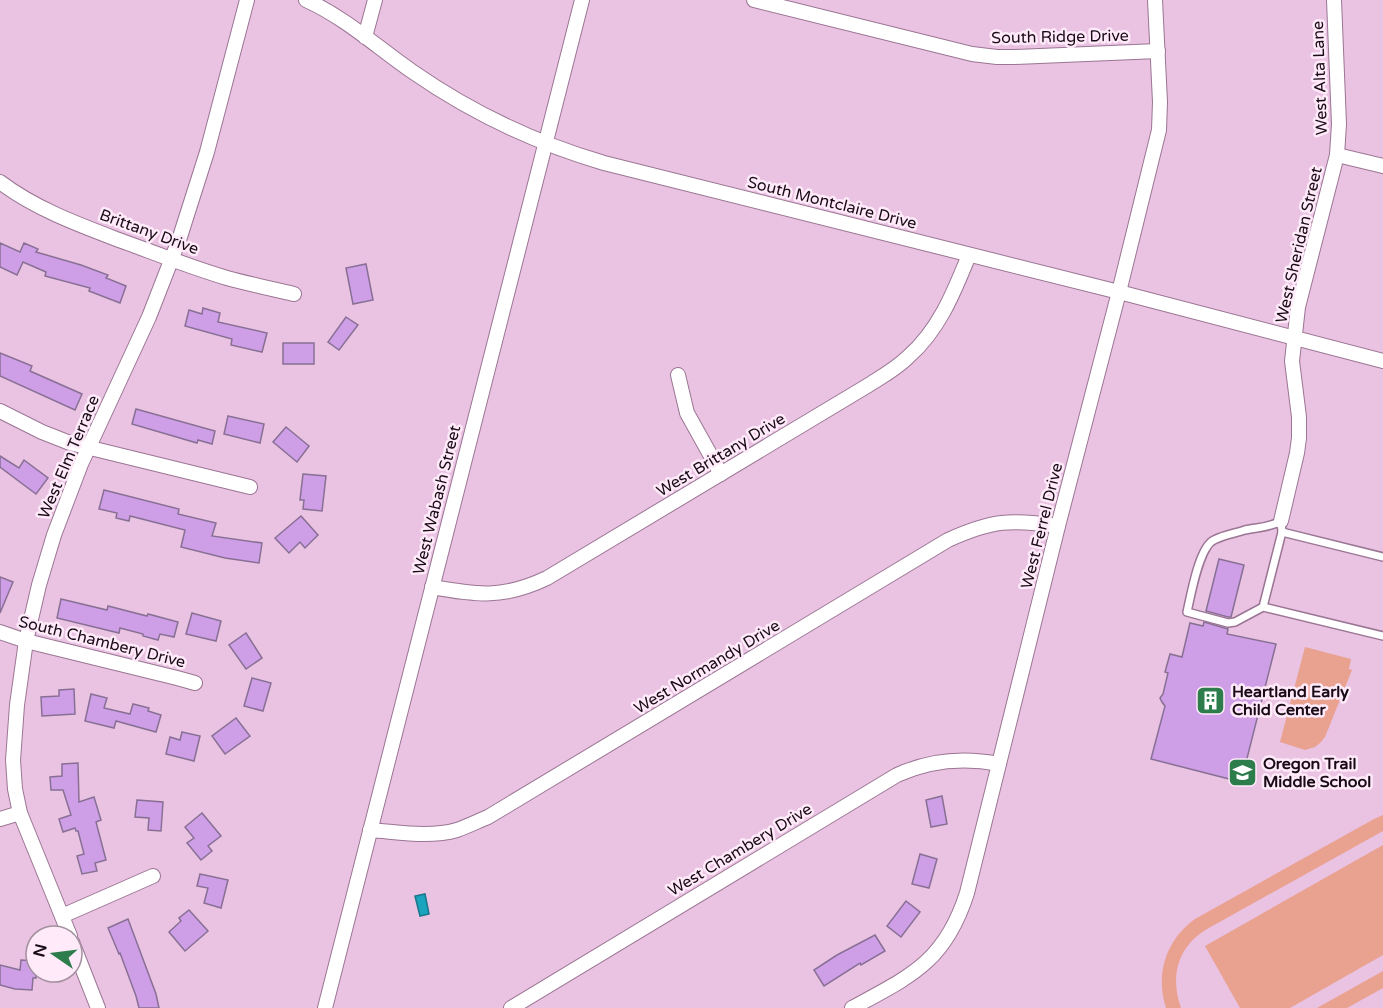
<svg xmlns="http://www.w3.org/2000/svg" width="1383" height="1008" font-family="'Varela Round',sans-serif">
	<rect width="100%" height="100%" fill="#eac2e2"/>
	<g fill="#e9a190">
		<path d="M 1305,647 L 1351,659 L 1349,669 L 1352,670 L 1325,737 L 1320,743 L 1315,747 L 1305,750 L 1280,742 Z"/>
		<path d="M 1383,815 L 1383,831 L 1207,929 C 1177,947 1170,977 1181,1008 L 1166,1008 C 1155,974 1166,940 1195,919 L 1374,819 Z"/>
		<path d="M 1383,845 L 1383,955 L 1290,1008 L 1240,1008 L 1205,946 Z"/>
		<path d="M 1383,971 L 1383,988 L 1347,1008 L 1317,1008 Z"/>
	</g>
	<path fill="#1aa4bd" stroke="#1a768b" stroke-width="1.5" d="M 425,894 L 429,914 L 420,916 L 415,896 Z"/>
	<g fill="#ce9fe7" stroke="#887095" stroke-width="1.5">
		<path d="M 0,243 L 20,252 L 24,243 L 38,249 L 36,252 L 81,265 L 108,275 L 106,278 L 126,286 L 120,303 L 89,291 L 90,288 L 45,276 L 46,272 L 23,262 L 17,275 L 0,267 Z"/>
		<path d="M 366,264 L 373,300 L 353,304 L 346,268 Z"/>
		<path d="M 203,308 L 220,313 L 218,322 L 267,333 L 262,352 L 231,345 L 232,339 L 185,326 L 189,310 L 202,314 Z"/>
		<path d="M 346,317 L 358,325 L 339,350 L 328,342 Z"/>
		<rect x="283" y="343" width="31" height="21"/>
		<path d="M 0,353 L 32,366 L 30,371 L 82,394 L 75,410 L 0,376 Z"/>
		<path d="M 136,409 L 215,431 L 212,444 L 198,440 L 197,443 L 132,424 Z"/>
		<path d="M 228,416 L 264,424 L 260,443 L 224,434 Z"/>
		<path d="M 286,427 L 309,446 L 297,462 L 273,442 Z"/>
		<path d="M 0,456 L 19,468 L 24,460 L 48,478 L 36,494 L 0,467 Z"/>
		<path d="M 303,474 L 326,476 L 322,511 L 303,509 L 304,500 L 300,500 Z"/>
		<path d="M 104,490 L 179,509 L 178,514 L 216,523 L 212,536 L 262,543 L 259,563 L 225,558 L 181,547 L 185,530 L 130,516 L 129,521 L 116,518 L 117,513 L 99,509 Z"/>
		<path d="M 301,516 L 318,535 L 305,548 L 300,542 L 289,553 L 275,538 Z"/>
		<path d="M 1219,559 L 1244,565 L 1231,617 L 1228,617 L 1206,611 Z"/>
		<path d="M 0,577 L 13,582 L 0,613 Z"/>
		<path d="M 61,599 L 107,610 L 108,606 L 147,616 L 148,614 L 178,622 L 174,637 L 160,634 L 158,640 L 143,636 L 143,634 L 120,628 L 119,633 L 57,618 Z"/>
		<path d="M 192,613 L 221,621 L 216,641 L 186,634 Z"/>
		<path d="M 1204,622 L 1228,629 L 1227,634 L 1276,644 L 1241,782 L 1151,759 L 1165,706 L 1162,702 L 1160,698 L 1163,694 L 1168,673 L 1165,672 L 1170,654 L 1182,657 L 1190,623 L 1203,626 Z"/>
		<path d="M 246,633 L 262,658 L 246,669 L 229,645 Z"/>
		<path d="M 252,678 L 271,683 L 263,711 L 244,706 Z"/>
		<path d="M 74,689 L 75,714 L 42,716 L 41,697 L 59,696 L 59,690 Z"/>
		<path d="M 91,694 L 107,698 L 104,708 L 130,714 L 133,704 L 149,708 L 148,711 L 161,715 L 156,732 L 116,721 L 114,728 L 85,721 Z"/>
		<path d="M 236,718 L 250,736 L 225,754 L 212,736 Z"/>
		<path d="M 182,732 L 200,736 L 194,761 L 166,754 L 170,737 L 180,740 Z"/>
		<path d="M 78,763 L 79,802 L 94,797 L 101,820 L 96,822 L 106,860 L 95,863 L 97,871 L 82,874 L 77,856 L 84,854 L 78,831 L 76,831 L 75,828 L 63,832 L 59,819 L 71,815 L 63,790 L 51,790 L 50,777 L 62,776 L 62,764 Z"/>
		<path d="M 942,796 L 947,824 L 931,827 L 926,800 Z"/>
		<path d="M 137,800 L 163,802 L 161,831 L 148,830 L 149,818 L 135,817 Z"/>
		<path d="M 202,813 L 221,836 L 208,846 L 212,851 L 201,860 L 187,843 L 194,838 L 185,827 Z"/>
		<path d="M 920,854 L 937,859 L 929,888 L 912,884 Z"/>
		<path d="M 200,874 L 228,880 L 221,908 L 204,903 L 208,888 L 197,886 Z"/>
		<path d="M 906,901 L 920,912 L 901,937 L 887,926 Z"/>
		<path d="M 189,910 L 208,931 L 185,951 L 169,932 L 181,921 L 179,918 Z"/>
		<path d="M 128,919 L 156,994 L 159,1008 L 139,1008 L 136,996 L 120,953 L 119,954 L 108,928 Z"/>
		<path d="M 875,935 L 885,951 L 861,965 L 860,963 L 824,986 L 814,970 L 837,955 Z"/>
		<path d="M 21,960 L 36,961 L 36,978 L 33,978 L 32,990 L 15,989 L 0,985 L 0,965 L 20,970 Z"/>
	</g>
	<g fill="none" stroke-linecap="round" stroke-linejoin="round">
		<defs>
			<g id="lane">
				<path d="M 1282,532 L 1383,557"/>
				<path d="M 1263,607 L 1282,532 L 1281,521 C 1268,528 1259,527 1245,530 C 1236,533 1223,535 1214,540 C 1199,547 1191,595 1187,612 L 1228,623 L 1235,622 L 1263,607 L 1383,636"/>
			</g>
			<g id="street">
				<path d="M 306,0 C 346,18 378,48 413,72 C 472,113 536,143 604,163 L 1119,292 L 1383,361"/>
				<path d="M 754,0 L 972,54 L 997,57 L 1014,57 L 1158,51"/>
				<path d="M 365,37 L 375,0"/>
				<path d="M 1337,155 L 1383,166"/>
				<path d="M 0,182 C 36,209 77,224 119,240 C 155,253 190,267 227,278 C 249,284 272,289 294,294"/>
				<path d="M 678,375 L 687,413 L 721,474"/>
				<path d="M 0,411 L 42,432 L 70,443 L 250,487"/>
				<path d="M 1281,521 L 1297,453 L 1299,438 L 1299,417 L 1292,361 L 1298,307 L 1337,155 L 1339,124 L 1334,0"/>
				<path d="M 432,587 C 477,595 503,599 547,578 L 867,386 C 881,377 896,369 908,357 C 939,330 954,292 969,255"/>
				<path d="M 0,632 L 26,641 L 177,678 L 195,683"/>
				<path d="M 0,819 L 20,813"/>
				<path d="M 370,830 C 399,832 429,838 457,830 C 468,826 478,821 488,817 L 948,540 C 992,520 1011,519 1058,526"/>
				<path d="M 62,916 L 153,876"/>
				<path d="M 70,936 L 20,813 L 15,789 L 13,760 L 17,705 L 26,641 L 39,585 L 54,535 L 81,464 L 149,317 L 179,240 L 207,152 L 247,0"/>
				<path d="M 72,942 L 98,1008"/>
				<path d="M 325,1008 L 582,0"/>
				<path d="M 511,1008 L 897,775 C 930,760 963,757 999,764"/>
				<path d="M 852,1008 C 911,976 945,962 967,893 L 1058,526 L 1119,292 L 1159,130 L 1160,102 L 1155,0"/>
			</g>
		</defs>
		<use href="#lane" stroke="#9b7694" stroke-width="10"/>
		<use href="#street" stroke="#9b7694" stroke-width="16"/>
		<use href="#lane" stroke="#fff" stroke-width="7"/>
		<use href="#street" stroke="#fff" stroke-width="14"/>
	</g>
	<defs>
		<symbol id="building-square" viewBox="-11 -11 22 22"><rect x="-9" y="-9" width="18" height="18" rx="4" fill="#2d7c4c" stroke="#ffeafa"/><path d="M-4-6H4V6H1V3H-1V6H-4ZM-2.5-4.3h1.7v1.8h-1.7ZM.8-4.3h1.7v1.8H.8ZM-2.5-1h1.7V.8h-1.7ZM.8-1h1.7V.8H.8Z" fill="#fff"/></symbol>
		<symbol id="school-square" viewBox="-11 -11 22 22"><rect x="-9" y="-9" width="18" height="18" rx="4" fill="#2d7c4c" stroke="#ffeafa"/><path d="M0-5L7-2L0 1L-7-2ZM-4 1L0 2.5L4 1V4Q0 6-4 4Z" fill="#fff"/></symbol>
	</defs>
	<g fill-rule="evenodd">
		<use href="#building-square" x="1194" y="684" width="33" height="33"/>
		<use href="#school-square" x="1226" y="756" width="33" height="33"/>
	</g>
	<g text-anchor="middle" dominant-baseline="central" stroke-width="5" stroke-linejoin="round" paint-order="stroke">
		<g font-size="16" fill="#190b16" stroke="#ffeafa">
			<text transform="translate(1060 37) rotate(-1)">South Ridge Drive</text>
			<text transform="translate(1320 78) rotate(-92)">West Alta Lane</text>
			<text transform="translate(832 203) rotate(14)">South Montclaire Drive</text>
			<text transform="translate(149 232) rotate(20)">Brittany Drive</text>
			<text transform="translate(1299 245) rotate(-77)">West Sheridan Street</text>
			<text transform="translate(721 455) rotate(-31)">West Brittany Drive</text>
			<text transform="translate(69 457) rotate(-67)">West Elm Terrace</text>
			<text transform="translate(437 500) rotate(-76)">West Wabash Street</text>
			<text transform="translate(1042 526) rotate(-76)">West Ferrel Drive</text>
			<text transform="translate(102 642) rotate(14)">South Chambery Drive</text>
			<text transform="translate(707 667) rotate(-31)">West Normandy Drive</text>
			<text transform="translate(740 850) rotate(-31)">West Chambery Drive</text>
		</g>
		<g font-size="16" font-weight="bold" fill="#190b16" stroke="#ffeafa" text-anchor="start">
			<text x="1232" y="692">Heartland Early<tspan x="1232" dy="18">Child Center</tspan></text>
			<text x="1263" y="764">Oregon Trail<tspan x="1263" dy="18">Middle School</tspan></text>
		</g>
	</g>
	<g transform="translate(54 954) rotate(284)"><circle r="28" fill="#ffeafa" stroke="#a3919f" stroke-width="1.5"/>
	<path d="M0-4.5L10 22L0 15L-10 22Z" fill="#2d7c4c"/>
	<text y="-9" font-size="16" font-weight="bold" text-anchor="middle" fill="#190b16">N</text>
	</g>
</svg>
